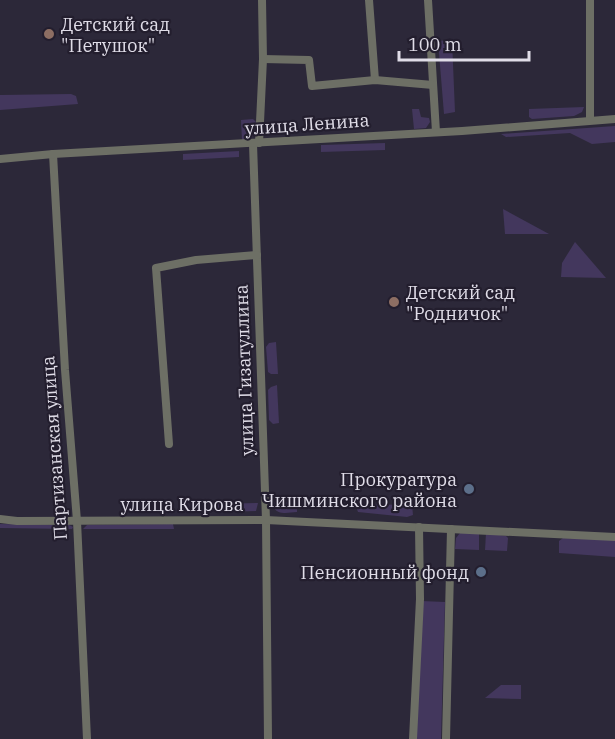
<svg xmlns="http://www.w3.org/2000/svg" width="615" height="739" font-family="'IBM Plex Serif',serif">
	<rect width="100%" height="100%" fill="#2c2839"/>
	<g fill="#43375d">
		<path d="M 452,40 L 455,112 L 444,114 L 438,41 Z"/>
		<path d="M 71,94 L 76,96 L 78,104 L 0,110 L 0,95 Z"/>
		<path d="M 584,107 L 582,112 L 574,116 L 532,119 L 529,117 L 529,109 Z"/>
		<path d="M 412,109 L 419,109 L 421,117 L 429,118 L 430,122 L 426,128 L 414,129 Z"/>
		<path d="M 253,119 L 256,122 L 252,138 L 242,140 L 241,120 Z"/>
		<path d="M 615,126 L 615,142 L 592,144 L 570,133 L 506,137 L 501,134 Z"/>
		<path d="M 385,143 L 385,150 L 321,152 L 321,145 Z"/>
		<path d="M 239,151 L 239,157 L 183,160 L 183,154 Z"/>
		<path d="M 503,209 L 549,234 L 505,234 Z"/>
		<path d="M 575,242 L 606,278 L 561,277 L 562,263 Z"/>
		<path d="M 276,342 L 278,374 L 271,374 L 268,372 L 266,347 L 269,343 Z"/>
		<path d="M 277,385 L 279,423 L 273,424 L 269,420 L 268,390 L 271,387 Z"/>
		<path d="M 272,502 L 297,502 L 297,512 C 286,513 274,516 272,502 Z"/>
		<path d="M 258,503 L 256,511 L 223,512 L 219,510 L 217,504 Z"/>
		<path d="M 355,504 L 412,505 L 413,515 L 407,517 L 358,512 Z"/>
		<path d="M 0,524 L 69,525 L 73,527 L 72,529 L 0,528 Z"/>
		<path d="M 173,524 L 174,529 L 83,529 L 87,525 Z"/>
		<path d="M 460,533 L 479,533 L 479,550 L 455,549 L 456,538 Z"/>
		<path d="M 486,533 L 506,536 L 508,538 L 507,551 L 485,550 Z"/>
		<path d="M 563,538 L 615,540 L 615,557 L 559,553 L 559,541 Z"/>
		<path d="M 421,601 L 445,602 L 441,739 L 415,739 Z"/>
		<path d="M 501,685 L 521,685 L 521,699 L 485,698 Z"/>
	</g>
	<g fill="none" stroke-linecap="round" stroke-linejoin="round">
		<g stroke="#6d6f65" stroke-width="8">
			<path d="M 369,0 L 375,80"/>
			<path d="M 428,0 L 436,132"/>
			<path d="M 263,59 L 309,60 L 312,86 L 375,80 L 433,85"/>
			<path d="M 590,120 L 590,0"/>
			<path d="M 259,143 L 263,59 L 262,0"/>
			<path d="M 253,144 L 266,520 L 268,739"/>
			<path d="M 53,154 L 65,370 L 77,521 L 87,739"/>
			<path d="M 0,159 L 53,154 L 462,131 L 615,119"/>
			<path d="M 169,444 L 156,268 L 196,260 L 257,255"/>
			<path d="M 0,519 L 17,521 L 266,520 L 615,537"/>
			<path d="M 413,739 L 420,599 L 419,527"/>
			<path d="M 446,739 L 451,529"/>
		</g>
	</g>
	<g fill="#8d6e63" stroke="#231e2e" stroke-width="2">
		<circle cx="49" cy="34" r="6"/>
		<circle cx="394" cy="302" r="6"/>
	</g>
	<g fill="#5c6f8a" stroke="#231e2e" stroke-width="2">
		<circle cx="469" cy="489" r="6"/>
		<circle cx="481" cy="572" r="6"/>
	</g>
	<g text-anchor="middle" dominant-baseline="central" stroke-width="4.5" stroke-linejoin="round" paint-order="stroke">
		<g font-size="18" fill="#e0dde8" stroke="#231e2e" text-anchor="start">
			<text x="61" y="24">Детский сад<tspan x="61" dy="21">"Петушок"</tspan></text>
			<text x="406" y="292">Детский сад<tspan x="406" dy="21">"Родничок"</tspan></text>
			<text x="457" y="479" text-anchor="end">Прокуратура<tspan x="457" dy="21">Чишминского района</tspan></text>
			<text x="469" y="572" text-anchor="end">Пенсионный фонд</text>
		</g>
		<g font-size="18" fill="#e0dde8" stroke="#231e2e">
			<text transform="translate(307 124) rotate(-4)">улица Ленина</text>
			<text transform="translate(244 370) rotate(-92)">улица Гизатуллина</text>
			<text transform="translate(54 448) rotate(-94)">Партизанская улица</text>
			<text x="182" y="504">улица Кирова</text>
		</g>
	</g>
	<path d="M399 51v9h130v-9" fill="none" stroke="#e0dde8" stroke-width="3"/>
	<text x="408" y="51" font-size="18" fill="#e0dde8" stroke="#231e2e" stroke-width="4.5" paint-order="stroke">100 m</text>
</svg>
